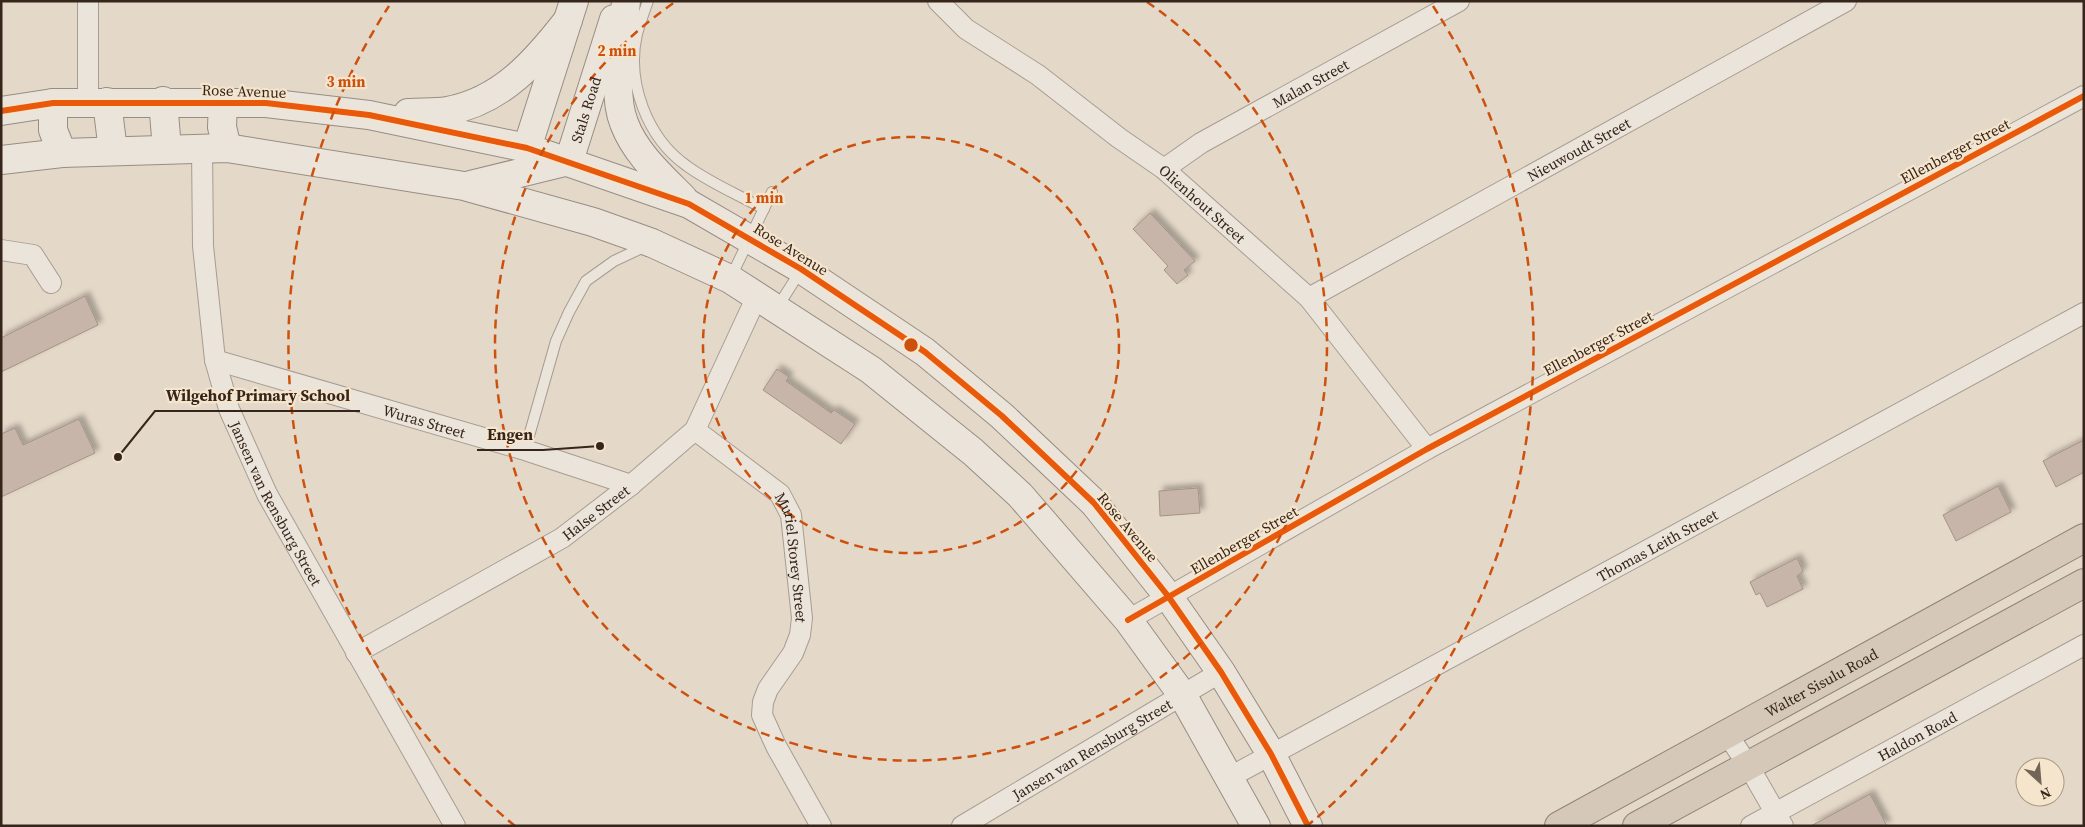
<svg xmlns="http://www.w3.org/2000/svg" width="2085" height="827" font-family="'Source Serif 4',serif">
	<defs>
		<filter id="shadow"><feDropShadow dx="4.5" dy="-4.5" stdDeviation="2.5" flood-color="#0004"/></filter>
	</defs>
	<rect width="100%" height="100%" fill="#e4d8c8"/>
	<g fill="#c7b5a9" stroke="#a39388" filter="url(#shadow)">
		<path d="M 1150,213 L 1195,261 L 1184,270 L 1188,275 L 1177,284 L 1164,270 L 1168,266 L 1133,229 Z"/>
		<path d="M 85,296 L 98,325 L 1,372 L 1,338 Z"/>
		<path d="M 777,369 L 789,377 L 786,381 L 831,413 L 834,410 L 855,424 L 841,444 L 763,390 Z"/>
		<path d="M 79,419 L 95,453 L 1,497 L 1,434 L 15,428 L 23,445 Z"/>
		<path d="M 2084,440 L 2084,472 L 2056,487 L 2043,461 Z"/>
		<path d="M 1998,486 L 2011,512 L 1956,541 L 1943,515 Z"/>
		<path d="M 1198,488 L 1200,513 L 1160,516 L 1159,491 Z"/>
		<path d="M 1797,558 L 1803,571 L 1797,576 L 1803,589 L 1767,607 L 1760,593 L 1756,595 L 1750,582 Z"/>
		<path d="M 1870,794 L 1887,826 L 1811,826 Z"/>
	</g>
	<g fill="none" stroke-linecap="round" stroke-linejoin="round">
		<defs>
			<g id="lane">
				<path d="M 648,1 C 644,12 640,23 637,34 C 626,82 647,138 687,166 C 710,183 739,195 764,209"/>
				<path d="M 730,279 L 772,192"/>
				<path d="M 777,308 L 801,270"/>
				<path d="M 525,450 L 556,341 L 569,312 L 586,281 L 614,261 L 646,246"/>
			</g>
			<g id="street">
				<path id="s1" d="M 938,1 L 966,29 L 1038,75 L 1119,138 L 1164,169 L 1309,298 L 1427,449"/>
				<path d="M 88,102 L 88,1"/>
				<path id="s2" d="M 202,148 L 203,246 L 215,360 L 229,409 L 267,494 L 455,826"/>
				<path id="s3" d="M 1164,169 L 1201,143 L 1459,1"/>
				<path d="M 1,250 L 33,255 L 51,283"/>
				<path id="s4" d="M 1309,298 L 1846,1"/>
				<path id="s5" d="M 215,360 L 525,450 L 631,485"/>
				<path id="s6" d="M 695,430 L 780,494 L 791,515 L 802,618 L 800,635 L 793,653 L 768,689 L 763,702 L 762,715 L 776,746 L 821,826"/>
				<path d="M 1128,620 L 1427,449 L 2084,96"/>
				<path id="s7" d="M 356,653 L 562,538 L 631,485 L 695,430 L 757,296"/>
				<path d="M 1727,734 L 1748,765 L 1783,826"/>
				<path id="s8" d="M 1230,777 L 2084,313"/>
				<path id="s9" d="M 962,826 L 1221,672"/>
				<path id="s10" d="M 1751,826 L 2084,645"/>
			</g>
			<g id="secondary">
				<path d="M 626,1 C 623,37 611,90 624,123 C 635,153 661,176 683,198"/>
				<path d="M 163,101 L 167,149"/>
				<path d="M 107,102 L 113,151"/>
				<path d="M 223,102 L 222,127 L 227,148"/>
				<path d="M 53,103 L 53,130 L 62,153"/>
				<path d="M 1,111 L 53,103 L 266,103 L 369,115 L 527,148 L 689,204 L 801,269 L 925,352 L 1002,416 L 1094,503 L 1168,596 L 1221,672 L 1271,754 L 1308,826"/>
				<path d="M 408,113 C 421,112 435,113 447,111 C 502,101 536,61 568,20"/>
				<path d="M 527,148 L 574,1"/>
				<path d="M 1,160 L 62,153 L 227,148 L 464,186 L 593,222 L 652,243 L 730,279 L 871,370 L 973,452 L 1020,495 L 1128,620 L 1183,696 L 1256,826"/>
				<path id="s11" d="M 569,161 L 614,19"/>
				<path d="M 470,185 L 569,161"/>
			</g>
			<g id="highway">
				<path id="s12" d="M 1559,826 L 2084,538"/>
				<path d="M 1637,826 L 2084,583"/>
			</g>
		</defs>
		<use href="#lane" stroke="#a89d92" stroke-width="12"/>
		<use href="#street" stroke="#a89d92" stroke-width="22"/>
		<use href="#secondary" stroke="#988d82" stroke-width="30"/>
		<use href="#highway" stroke="#8e8379" stroke-width="30"/>
		<use href="#lane" stroke="#ebe4da" stroke-width="10"/>
		<use href="#street" stroke="#ebe4da" stroke-width="20"/>
		<use href="#secondary" stroke="#ebe4da" stroke-width="28"/>
		<use href="#highway" stroke="#d6c8b9" stroke-width="28"/>
		<defs>
			<g id="cycleway">
				<path d="M 1,111 L 53,103 L 266,103 L 369,115 L 527,148 L 689,204 L 801,269 L 925,352 L 1002,416 L 1094,503 L 1168,596 L 1221,672 L 1271,754 L 1308,826"/>
				<path d="M 1128,620 L 1427,449 L 2084,96"/>
			</g>
		</defs>
		<use href="#cycleway" stroke="#f6e5cd" stroke-width="9"/>
		<use href="#cycleway" stroke="#e8590c" stroke-width="6"/>
	</g>
	<g fill="none" stroke="#cd510e" stroke-width="2.5" stroke-dasharray="9 6">
		<circle cx="911" cy="345" r="208"/>
		<path d="M1147 2A416 416 0 1 1 675 2"/>
		<path d="M515 826A623 623 0 0 1 389 6M1433 6A623 623 0 0 1 1307 826"/>
	</g>
	<g text-anchor="middle" dominant-baseline="central" stroke-width="4.5" stroke-linejoin="round" paint-order="stroke">
		<g font-size="15" fill="#36251b" stroke="#f6e5cd">
			<text stroke="none"><textPath href="#s3" startOffset="170">Malan Street</textPath></text>
			<text transform="translate(244 91) rotate(2)">Rose Avenue</text>
			<text stroke="none"><textPath href="#s11" startOffset="54">Stals Road</textPath></text>
			<text stroke="none"><textPath href="#s4" startOffset="308">Nieuwoudt Street</textPath></text>
			<text transform="translate(1955 151) rotate(-28)">Ellenberger Street</text>
			<text stroke="none"><textPath href="#s1" startOffset="334">Olienhout Street</textPath></text>
			<text transform="translate(791 249) rotate(32)">Rose Avenue</text>
			<text transform="translate(1598 343) rotate(-28)">Ellenberger Street</text>
			<text stroke="none"><textPath href="#s5" startOffset="218">Wuras Street</textPath></text>
			<text stroke="none"><textPath href="#s2" startOffset="369">Jansen van Rensburg Street</textPath></text>
			<text stroke="none"><textPath href="#s7" startOffset="278">Halse Street</textPath></text>
			<text transform="translate(1128 527) rotate(50)">Rose Avenue</text>
			<text transform="translate(1244 540) rotate(-30)">Ellenberger Street</text>
			<text stroke="none"><textPath href="#s8" startOffset="486">Thomas Leith Street</textPath></text>
			<text stroke="none"><textPath href="#s6" startOffset="172">Muriel Storey Street</textPath></text>
			<text stroke="none"><textPath href="#s12" startOffset="299">Walter Sisulu Road</textPath></text>
			<text stroke="none"><textPath href="#s10" startOffset="189">Haldon Road</textPath></text>
			<text stroke="none"><textPath href="#s9" startOffset="151">Jansen van Rensburg Street</textPath></text>
		</g>
	</g>
	<circle cx="911" cy="345" r="8" fill="#cd510e" stroke="#f6e5cd" stroke-width="2.5"/>
	<g font-size="15" text-anchor="middle" font-weight="bold" fill="#cd510e" stroke="#f6e5cd" stroke-width="4.5" stroke-linejoin="round" paint-order="stroke">
		<text x="617" y="56">2 min</text>
		<text x="346" y="87">3 min</text>
		<text x="764" y="203">1 min</text>
	</g>
	<path fill="none" stroke="#36251b" stroke-width="2" d="M118 457L155 411H360M600 446L543 450H477"/>
	<g fill="#36251b" stroke="#f6e5cd" stroke-width="2">
		<circle cx="118" cy="457" r="5"/>
		<circle cx="600" cy="446" r="5"/>
	</g>
	<g font-size="16" text-anchor="middle" font-weight="bold" fill="#36251b" stroke="#f6e5cd" stroke-width="4.5" stroke-linejoin="round" paint-order="stroke">
		<text x="258" y="401">Wilgehof Primary School</text>
		<text x="510" y="440">Engen</text>
	</g>
	<rect width="2085" height="827" fill="none" stroke="#36251b" stroke-width="5"/>
	<g transform="translate(2040 782) rotate(154)"><circle r="24" fill="#f6e5cd" stroke="#a99886"/>
	<path d="M0-4L9 19L0 12L-9 19Z" fill="#736458"/>
	<text y="-8" font-size="14" font-weight="bold" text-anchor="middle" fill="#36251b">N</text>
	</g>
</svg>
